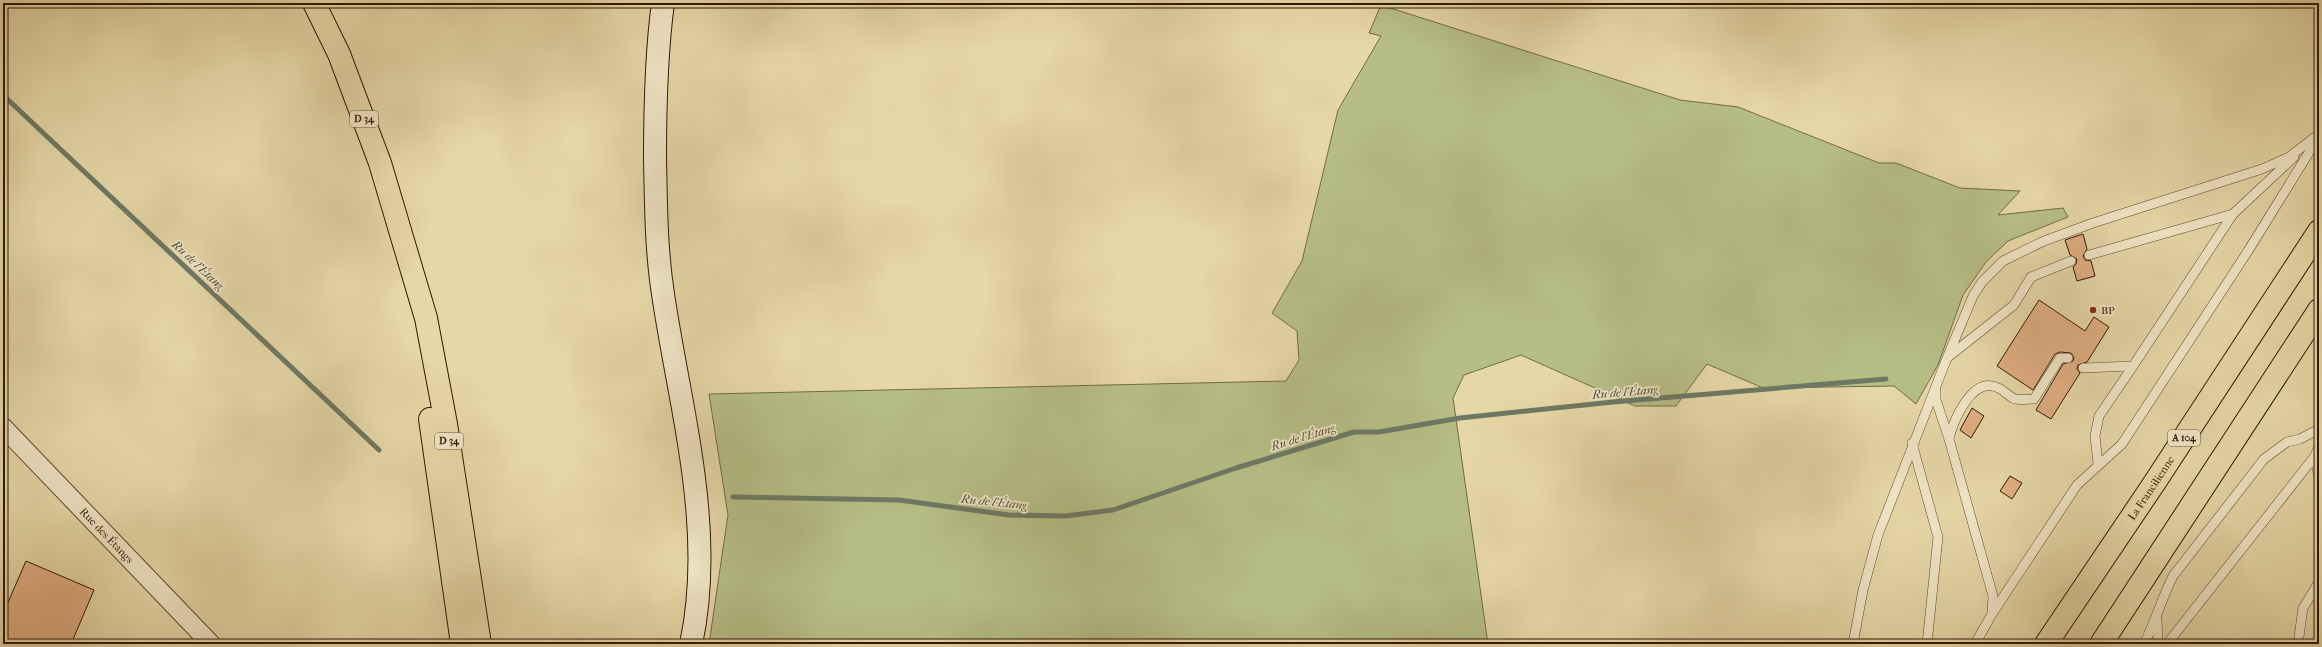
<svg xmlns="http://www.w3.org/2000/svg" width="2322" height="647" font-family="'IM FELL French Canon',serif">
	<rect width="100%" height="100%" fill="#e6d7a7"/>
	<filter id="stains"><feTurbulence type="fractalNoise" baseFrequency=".005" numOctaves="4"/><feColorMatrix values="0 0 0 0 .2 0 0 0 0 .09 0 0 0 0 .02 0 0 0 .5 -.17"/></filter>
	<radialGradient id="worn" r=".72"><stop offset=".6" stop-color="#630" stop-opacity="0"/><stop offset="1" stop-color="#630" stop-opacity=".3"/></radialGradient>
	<path fill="#b6be86" stroke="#736b44" d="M 1381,5 L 1680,100 L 1738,107 L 1879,163 L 1896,163 L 1960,188 L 2020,191 L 1998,215 L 2063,208 L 2068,217 L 2008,241 L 1986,262 L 1963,295 L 1938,365 L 1916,404 L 1894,386 L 1763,388 L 1707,364 L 1676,406 L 1635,406 L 1521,355 L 1464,375 L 1453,398 L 1488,644 L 709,644 L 728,515 L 709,394 L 1286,381 L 1299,360 L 1297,331 L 1272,313 L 1302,261 L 1338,110 L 1381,36 L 1369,33 Z"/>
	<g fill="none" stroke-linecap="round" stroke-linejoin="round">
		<g stroke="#6d7965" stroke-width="5">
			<path d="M 3,95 L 379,450"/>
			<path d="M 733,497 L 899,500 L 1009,515 L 1065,516 L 1113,510 L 1236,468 L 1354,432 L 1379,432 L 1460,418 L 1613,402 L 1886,379"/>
		</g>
	</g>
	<g fill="#e0ae83" stroke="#301803">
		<path d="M 2083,234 L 2087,249 L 2083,256 L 2085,260 L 2091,261 L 2095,276 L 2077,281 L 2073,267 L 2076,264 L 2077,259 L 2070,255 L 2065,240 Z"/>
		<path d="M 2039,300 L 2085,331 L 2094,317 L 2109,327 L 2087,362 L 2078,365 L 2077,369 L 2080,373 L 2051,419 L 2036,410 L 2063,364 L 2073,361 L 2074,358 L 2071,353 L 2060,352 L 2055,354 L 2033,390 L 1997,366 Z"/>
		<path d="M 1972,408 L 1984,416 L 1971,438 L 1960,430 Z"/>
		<path d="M 2010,476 L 2022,483 L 2012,499 L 2000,491 Z"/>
		<path d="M 26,561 L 94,590 L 71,644 L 3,644 L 3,614 Z"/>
	</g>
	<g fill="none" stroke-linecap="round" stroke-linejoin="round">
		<defs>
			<g id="lane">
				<path d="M 2089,255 L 2233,214"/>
				<path d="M 1948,357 L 2014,305 L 2031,277 L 2071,261"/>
				<path d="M 2083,368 L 2133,366 L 2233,214 L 2294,157"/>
				<path d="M 1936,390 L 1936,400 L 1949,439 L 1993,596 L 1992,613"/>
				<path d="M 1949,438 C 1954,420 1972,377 1996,387 C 2003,389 2008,396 2015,399 C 2020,400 2028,399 2034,399 L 2060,358 L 2068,358"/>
				<path d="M 1912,443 L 1938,537 L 1927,644"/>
				<path d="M 2319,446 L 2315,456 L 2319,479"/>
				<path d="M 2098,464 L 2095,436 L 2099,416 L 2133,366"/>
				<path d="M 2157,619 L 2158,644"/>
				<path d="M 1853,644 L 1863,590 L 1878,535 L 1947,358 L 1973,296 L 1982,282 L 2003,261 L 2044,241 L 2093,223 L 2262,169 L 2289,157 L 2319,134"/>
				<path d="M 1975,644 L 1992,614 L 2077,485 L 2122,444 L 2248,251 L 2318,138"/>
				<path d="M 2144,644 C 2155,622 2162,598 2173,576 L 2264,459 L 2287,442 L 2300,439 L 2319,429"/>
				<path d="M 2167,644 L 2315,456"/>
				<path d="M 2298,644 L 2303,608 L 2319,582"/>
			</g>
			<g id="street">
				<path id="s1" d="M 3,427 L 211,644"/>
			</g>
			<path id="secondary" d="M 663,3 C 656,54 655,107 655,158 C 656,204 656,249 663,294 C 680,409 716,528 691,644"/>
			<g id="primary">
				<path d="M 314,3 L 339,54 L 380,163 L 426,318 L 446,424 L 480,644"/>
				<path d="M 430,419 L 462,644"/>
			</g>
			<g id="highway">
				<path id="s2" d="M 2046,644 L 2155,482 L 2319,231"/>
				<path d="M 2101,644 L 2319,310"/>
			</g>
		</defs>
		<use href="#lane" stroke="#5e482c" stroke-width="10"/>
		<use href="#street" stroke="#5e482c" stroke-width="20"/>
		<use href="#secondary" stroke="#301803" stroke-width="24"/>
		<use href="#primary" stroke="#301803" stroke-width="24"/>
		<use href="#highway" stroke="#301803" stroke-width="24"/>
		<use href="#lane" stroke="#efe5c6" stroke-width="9"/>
		<use href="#street" stroke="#efe5c6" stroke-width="18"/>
		<use href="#secondary" stroke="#efe5c6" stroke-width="22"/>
		<use href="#primary" stroke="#e6d7a7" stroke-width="22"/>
		<use href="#highway" stroke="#e6d7a7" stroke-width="22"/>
	</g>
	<circle fill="#8f2418" stroke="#efe5c6" stroke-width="1.5" cx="2093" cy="310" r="4"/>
	<g text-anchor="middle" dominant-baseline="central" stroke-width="3.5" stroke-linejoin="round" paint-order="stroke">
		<g fill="#efe5c6" stroke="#69563e" stroke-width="1">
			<rect x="350" y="111" width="28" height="16" rx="3"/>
			<rect x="2168" y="430" width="32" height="16" rx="3"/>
			<rect x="435" y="433" width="28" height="16" rx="3"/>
		</g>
		<g font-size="10" font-weight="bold" fill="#301803">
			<text x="364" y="119">D 34</text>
			<text x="2184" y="438">A 104</text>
			<text x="449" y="441">D 34</text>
		</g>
		<g font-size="11" fill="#301803" stroke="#efe5c6" text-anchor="start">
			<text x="2101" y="310">BP</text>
		</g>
		<g font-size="11" fill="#301803" stroke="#efe5c6">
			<text stroke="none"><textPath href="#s2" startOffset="188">La Francilienne</textPath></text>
			<text stroke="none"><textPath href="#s1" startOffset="150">Rue des Étangs</textPath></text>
		</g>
		<g font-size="12" font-style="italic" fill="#4f4934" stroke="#efe5c6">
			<text transform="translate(198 265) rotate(43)">Ru de l'Étang</text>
			<text transform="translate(1625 392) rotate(-5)">Ru de l'Étang</text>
			<text transform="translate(1303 437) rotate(-17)">Ru de l'Étang</text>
			<text transform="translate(994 502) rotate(6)">Ru de l'Étang</text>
		</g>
	</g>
	<rect width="2322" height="647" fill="none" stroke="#e6d7a7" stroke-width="16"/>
	<rect x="4" y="4" width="2314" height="639" fill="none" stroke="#301803" stroke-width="2"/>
	<rect x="8" y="8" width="2306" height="631" fill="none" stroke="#301803"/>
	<rect width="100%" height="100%" filter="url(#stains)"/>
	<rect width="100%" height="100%" fill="url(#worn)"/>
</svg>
